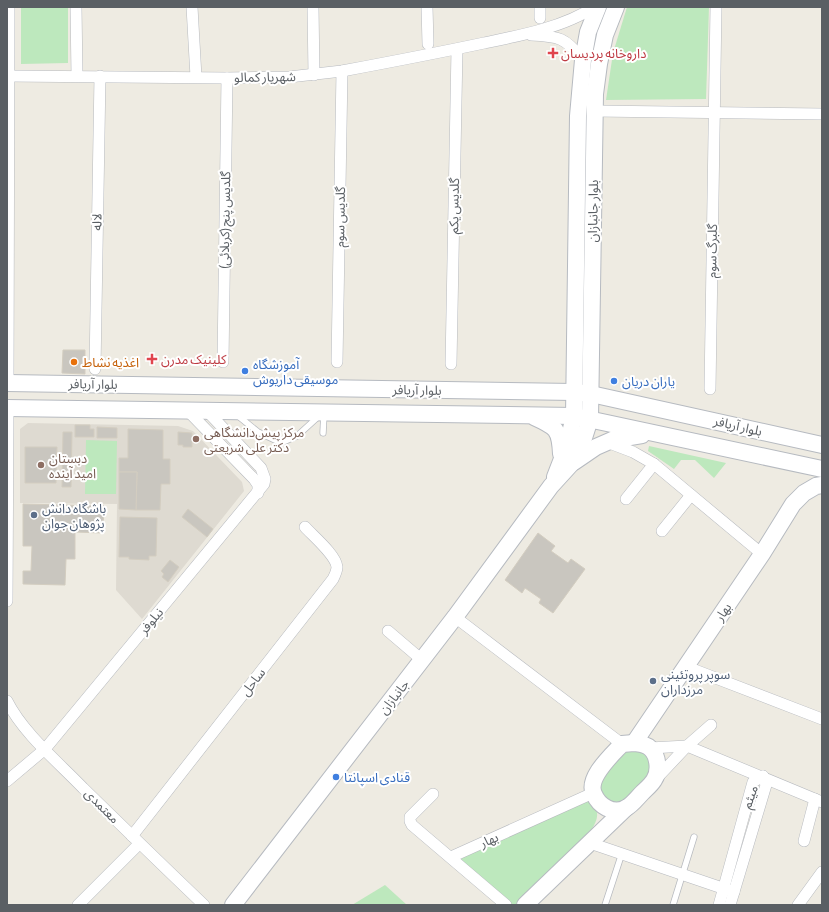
<svg xmlns="http://www.w3.org/2000/svg" width="829" height="912" font-family="'Asap Condensed','Noto Sans Arabic',sans-serif">
	<rect width="100%" height="100%" fill="#eeebe2"/>
	<path fill="#dedad1" d="M 28,423 L 178,426 L 193,431 L 242,482 L 244,491 L 142,619 L 116,590 L 117,504 L 20,503 L 20,429 Z"/>
	<g fill="#bde8bd">
		<path d="M 21,7 L 68,7 L 68,63 L 21,64 Z"/>
		<path d="M 627,7 L 709,7 L 706,99 L 606,100 L 613,53 Z"/>
		<path d="M 86,440 L 117,441 L 116,494 L 85,494 Z"/>
		<path d="M 649,446 L 726,463 L 714,478 L 695,460 L 681,460 L 674,469 L 648,451 Z"/>
		<path d="M 632,748 L 648,753 L 653,772 C 647,779 632,798 625,802 C 616,806 602,800 600,790 C 600,786 601,778 603,775 C 607,763 622,754 632,748 Z"/>
		<path d="M 590,799 C 600,812 599,818 590,832 L 515,905 L 513,905 L 459,858 Z"/>
		<path d="M 385,885 L 407,905 L 352,905 Z"/>
	</g>
	<g fill="#c9c6bf" stroke="#d3cdc0">
		<path d="M 63,350 L 85,350 L 85,374 L 62,373 Z"/>
		<path d="M 75,425 L 90,425 L 90,429 L 94,429 L 94,437 L 75,437 Z"/>
		<path d="M 97,427 L 117,428 L 117,438 L 97,438 Z"/>
		<path d="M 128,429 L 163,430 L 163,459 L 170,459 L 170,484 L 161,484 L 160,510 L 136,510 L 137,472 L 119,472 L 119,458 L 128,458 Z"/>
		<path d="M 63,432 L 72,432 L 71,487 L 62,487 Z"/>
		<path d="M 178,432 L 192,433 L 192,447 L 183,447 L 183,445 L 178,445 Z"/>
		<path d="M 25,447 L 57,447 L 56,483 L 25,483 Z"/>
		<path d="M 119,472 L 137,472 L 136,510 L 119,509 Z"/>
		<path d="M 23,504 L 104,506 L 103,533 L 75,532 L 75,559 L 66,559 L 65,585 L 23,584 L 23,571 L 31,571 L 32,546 L 23,546 Z"/>
		<path d="M 188,509 L 213,529 L 207,537 L 182,517 Z"/>
		<path d="M 120,517 L 157,518 L 156,556 L 149,556 L 149,560 L 129,559 L 129,557 L 119,557 Z"/>
		<path d="M 538,533 L 555,546 L 551,551 L 568,563 L 571,559 L 585,569 L 553,613 L 539,603 L 541,599 L 525,588 L 522,593 L 505,580 Z"/>
		<path d="M 170,560 L 179,567 L 168,582 L 162,577 L 164,574 L 161,571 Z"/>
	</g>
	<g fill="none" stroke-linecap="round" stroke-linejoin="round">
		<defs>
			<g id="lane">
				<path d="M 237,415 L 258,432 L 275,440 L 283,442 L 297,436 L 319,416"/>
				<path d="M 323,433 L 324,413"/>
				<path d="M 605,905 L 622,853"/>
				<path d="M 673,905 L 694,837"/>
			</g>
			<g id="street">
				<path d="M 76,7 L 77,76"/>
				<path d="M 192,7 L 196,77"/>
				<path d="M 313,7 L 314,75"/>
				<path d="M 427,7 L 428,44"/>
				<path d="M 540,7 L 540,18"/>
				<path d="M 531,35 C 559,36 566,38 583,60"/>
				<path d="M 7,76 L 227,78 L 289,77 L 342,71 C 390,62 437,53 484,43 C 518,36 565,27 594,7"/>
				<path d="M 595,111 L 822,114"/>
				<path d="M 223,362 L 227,78"/>
				<path d="M 337,362 L 342,71"/>
				<path d="M 451,364 L 457,49"/>
				<path d="M 95,369 L 100,76"/>
				<path d="M 8,383 L 9,7"/>
				<path d="M 710,389 L 716,7"/>
				<path d="M 188,411 L 254,479 L 258,485 L 258,493"/>
				<path d="M 612,444 L 633,452 L 654,464 L 762,554"/>
				<path d="M 626,499 L 654,464"/>
				<path d="M 662,531 L 691,495"/>
				<path d="M 7,601 L 8,408"/>
				<path d="M 455,617 L 622,744"/>
				<path d="M 388,631 L 422,660"/>
				<path d="M 687,667 L 822,719"/>
				<path d="M 7,701 C 23,733 58,762 83,788 C 123,827 163,866 204,905"/>
				<path d="M 650,748 L 687,746 L 822,802"/>
				<path d="M 656,779 L 687,746 L 711,725"/>
				<path d="M 7,781 L 45,749 L 264,484 L 265,479 L 261,468 L 207,411"/>
				<path d="M 433,794 L 410,817 L 410,821 L 412,825 L 506,905"/>
				<path d="M 132,836 L 333,579 C 335,575 337,571 337,567 C 336,555 313,536 305,527"/>
				<path d="M 804,841 L 815,799"/>
				<path d="M 590,843 L 734,892"/>
				<path d="M 451,857 L 593,793"/>
				<path d="M 78,905 L 139,844"/>
				<path d="M 719,905 L 753,782 L 763,776"/>
				<path d="M 730,905 L 766,785 L 763,776"/>
				<path d="M 798,905 L 822,872"/>
			</g>
			<g id="secondary">
				<path d="M 7,383 L 574,392 L 591,394 L 822,445"/>
				<path d="M 7,408 L 574,416 L 822,469"/>
				<path d="M 534,417 C 556,427 560,429 561,454"/>
				<path d="M 574,462 L 596,447 L 612,440 L 642,435"/>
				<path d="M 555,477 L 567,446 L 574,416 L 578,116 L 583,60 L 588,32 L 598,7"/>
				<path d="M 634,743 L 762,554 L 793,504 L 804,493 L 816,486 L 822,485"/>
				<path d="M 634,743 C 640,744 646,744 651,749 C 658,756 660,771 654,780 C 651,785 646,789 642,793 C 637,798 632,805 626,808 C 613,815 599,806 594,794 C 586,778 612,755 622,744 Z"/>
				<path d="M 233,905 L 455,617 L 551,486 L 572,463 L 582,444 L 590,419 L 595,94 L 599,64 L 605,35 L 616,7"/>
				<path d="M 525,905 L 626,808"/>
			</g>
		</defs>
		<use href="#lane" stroke="#b7babf" stroke-width="7"/>
		<use href="#street" stroke="#b7babf" stroke-width="12"/>
		<use href="#secondary" stroke="#b6bac0" stroke-width="18"/>
		<use href="#lane" stroke="#fff" stroke-width="5.5"/>
		<use href="#street" stroke="#fff" stroke-width="11"/>
		<use href="#secondary" stroke="#fff" stroke-width="16"/>
	</g>
	<g fill="#e0444e" stroke="#fff" stroke-width="1.5">
		<path d="M551 47h4v4h4v4h-4v4h-4v-4h-4v-4h4z"/>
		<path d="M150 353h4v4h4v4h-4v4h-4v-4h-4v-4h4z"/>
	</g>
	<circle fill="#e8710a" stroke="#fff" stroke-width="1.5" cx="74" cy="362" r="4"/>
	<g fill="#3f7fe0" stroke="#fff" stroke-width="1.5">
		<circle cx="245" cy="371" r="4"/>
		<circle cx="614" cy="381" r="4"/>
		<circle cx="336" cy="777" r="4"/>
	</g>
	<g fill="#8d6e63" stroke="#fff" stroke-width="1.5">
		<circle cx="196" cy="439" r="4"/>
		<circle cx="41" cy="465" r="4"/>
	</g>
	<g fill="#5c6f8a" stroke="#fff" stroke-width="1.5">
		<circle cx="34" cy="515" r="4"/>
		<circle cx="653" cy="681" r="4"/>
	</g>
	<g text-anchor="middle" dominant-baseline="central" stroke-width="4" stroke-linejoin="round" paint-order="stroke">
		<g font-size="13" fill="#be3a42" stroke="#fff" text-anchor="start">
			<text x="561" y="53">داروخانه پردیسان</text>
			<text x="161" y="359">کلینیک مدرن</text>
		</g>
		<g font-size="13" fill="#5a5f64" stroke="#fff">
			<text transform="translate(265 77) rotate(-1)">شهریار کمالو</text>
			<text transform="translate(454 206) rotate(-89)">گلدیس یکم</text>
			<text transform="translate(593 211) rotate(-89)">بلوار جانبازان</text>
			<text transform="translate(340 217) rotate(-89)">گلدیس سوم</text>
			<text transform="translate(225 220) rotate(-89)">گلدیس پنج (کربلائی)</text>
			<text transform="translate(97 222) rotate(-89)">لاله</text>
			<text transform="translate(712 251) rotate(-89)">گلبرگ سوم</text>
			<text transform="translate(93 384) rotate(1)">بلوار آریافر</text>
			<text transform="translate(417 390) rotate(1)">بلوار آریافر</text>
			<text transform="translate(738 426) rotate(13)">بلوار آریافر</text>
			<text transform="translate(723 612) rotate(-56)">بهار</text>
			<text transform="translate(151 621) rotate(-50)">نیلوفر</text>
			<text transform="translate(253 682) rotate(-52)">ساحل</text>
			<text transform="translate(394 697) rotate(-52)">جانبازان</text>
			<text transform="translate(750 797) rotate(-71)">میثم</text>
			<text transform="translate(102 806) rotate(45)">معتمدی</text>
			<text transform="translate(489 840) rotate(-24)">بهار</text>
		</g>
		<g font-size="13" fill="#c56008" stroke="#fff" text-anchor="start">
			<text x="82" y="362">اغذیه نشاط</text>
		</g>
		<g font-size="13" fill="#366cbe" stroke="#fff" text-anchor="start">
			<text x="253" y="364">آموزشگاه<tspan x="253" dy="15">موسیقی داریوش</tspan></text>
			<text x="622" y="381">یاران دریان</text>
			<text x="344" y="777">قنادی اسپانتا</text>
		</g>
		<g font-size="13" fill="#785e54" stroke="#fff" text-anchor="start">
			<text x="204" y="432">مرکز پیش‌دانشگاهی<tspan x="204" dy="15">دکتر علی شریعتی</tspan></text>
			<text x="49" y="458">دبستان<tspan x="49" dy="15">امید آینده</tspan></text>
		</g>
		<g font-size="13" fill="#4e5e75" stroke="#fff" text-anchor="start">
			<text x="42" y="508">باشگاه دانش<tspan x="42" dy="15">پژوهان جوان</tspan></text>
			<text x="661" y="674">سوپر پروتئینی<tspan x="661" dy="15">مرزداران</tspan></text>
		</g>
	</g>
	<rect width="829" height="912" fill="none" stroke="#5a5f64" stroke-width="16"/>
</svg>
